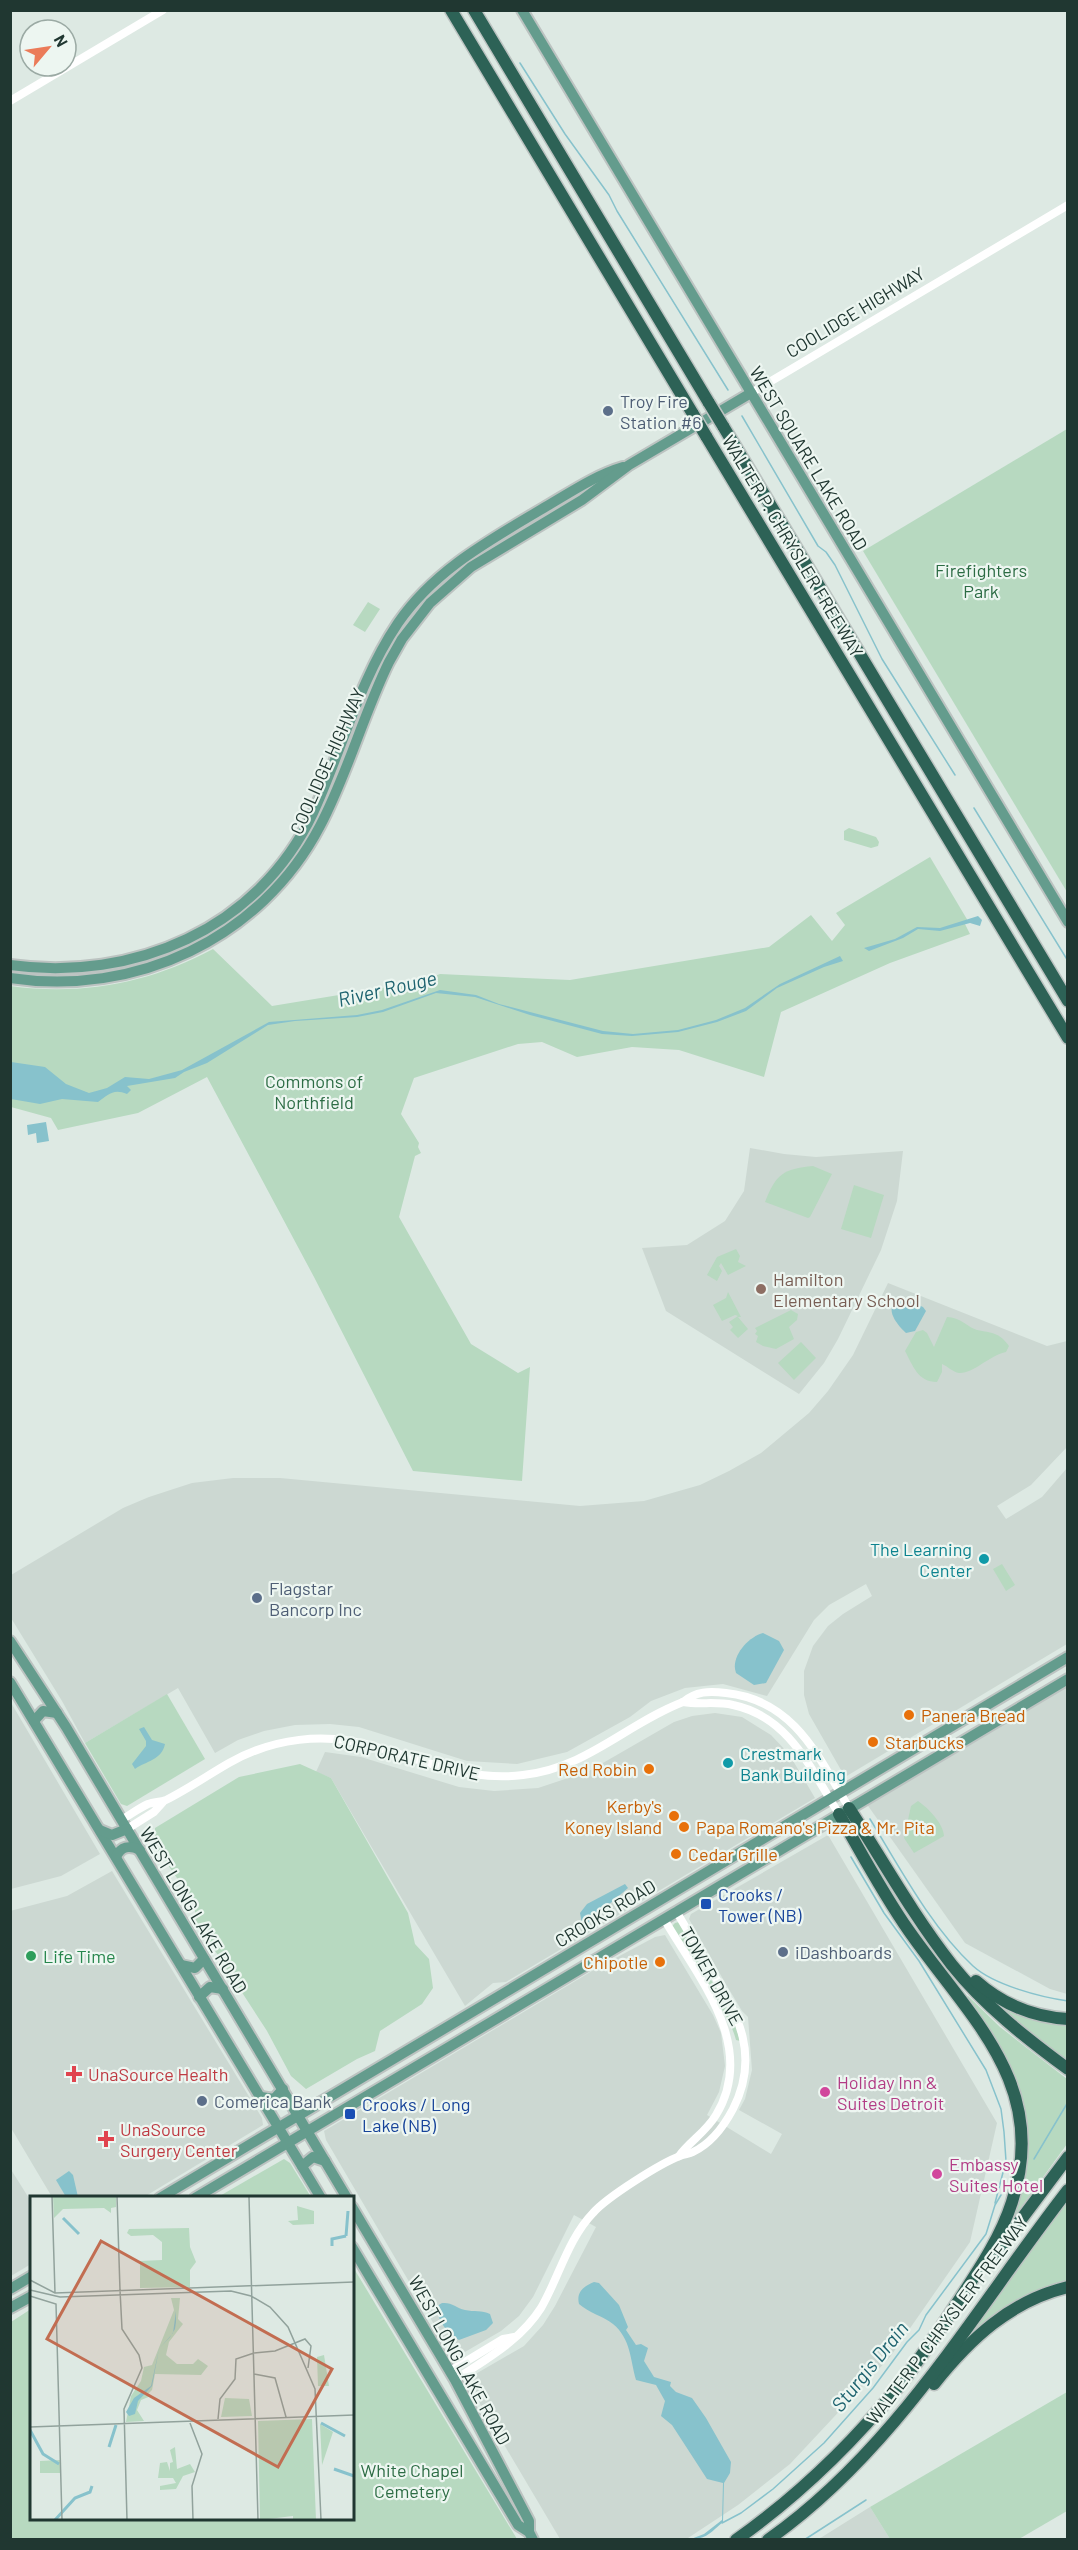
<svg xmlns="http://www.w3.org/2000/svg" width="1078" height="2550" font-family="Barlow,sans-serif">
	<rect width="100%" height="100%" fill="#dde9e3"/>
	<g fill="#ccd8d2">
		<path d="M 750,1148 L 784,1154 L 816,1157 L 903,1151 L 897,1201 L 881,1250 L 838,1339 L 824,1363 L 799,1394 L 666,1311 L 642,1248 L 687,1245 L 725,1221 L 744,1191 Z"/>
		<path d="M 888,1283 L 1047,1346 L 1067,1341 L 1067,1447 L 1031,1485 L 997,1506 L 1006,1519 L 1042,1497 L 1067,1468 L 1067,1644 L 845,1777 L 809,1714 L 804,1695 L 804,1671 L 813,1646 L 828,1626 L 843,1614 L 872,1596 L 866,1584 L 829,1605 L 814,1620 L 767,1696 L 723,1684 L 685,1688 L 651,1701 L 630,1717 L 567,1752 L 517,1764 L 467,1761 L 359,1727 L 330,1724 L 295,1725 L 264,1731 L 238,1740 L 215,1753 L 178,1688 L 85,1743 L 62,1701 L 11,1618 L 11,1575 L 123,1508 L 149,1497 L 192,1483 L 233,1478 L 280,1478 L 580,1506 L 644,1501 L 700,1485 L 729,1471 L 761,1453 L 809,1413 L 828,1391 L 853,1355 Z"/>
		<path d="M 1067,1684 L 1067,1994 L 1050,1989 L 965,1943 L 866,1803 Z"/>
		<path d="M 10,1701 L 100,1854 L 61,1876 L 11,1889 Z"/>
		<path d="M 715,1713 L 742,1717 L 771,1735 L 789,1754 L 815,1798 L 506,1982 L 493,1983 L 465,2006 L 331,1778 L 316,1772 L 325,1752 L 361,1757 L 459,1787 L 494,1791 L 538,1788 L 589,1771 L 674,1722 L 692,1716 Z"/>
		<path d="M 828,1835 L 997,2123 L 970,2242 L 890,2357 L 790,2464 L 738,2505 L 685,2540 L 560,2539 L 480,2404 L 470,2380 L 472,2376 L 524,2346 L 543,2325 L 555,2306 L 596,2227 L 574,2215 L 533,2297 L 519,2316 L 501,2331 L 458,2356 L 452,2355 L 326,2140 L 324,2131 L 597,1968 L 655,1937 L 665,1935 L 713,2015 L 721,2033 L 725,2066 L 719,2092 L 707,2115 L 771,2154 L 782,2134 L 739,2110 L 745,2099 L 752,2070 L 748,2017 L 742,2011 L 724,1981 L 689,1919 L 691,1914 Z"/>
		<path d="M 112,1871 L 262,2118 L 263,2125 L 144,2197 L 52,2197 L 11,2128 L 10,1911 L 67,1896 Z"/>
		<path d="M 10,2168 L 32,2203 L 31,2264 L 11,2276 Z"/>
		<path d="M 870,2507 L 890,2539 L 818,2539 L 822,2537 Z"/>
	</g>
	<g fill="#b7d9c0">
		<path d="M 1067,429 L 1067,892 L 863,551 Z"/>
		<path d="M 368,602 L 380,609 L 365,632 L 353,625 Z"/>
		<path d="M 849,828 L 876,837 L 879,842 L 878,846 L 871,848 L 844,840 L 844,831 Z"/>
		<path d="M 930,857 L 968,921 L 964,922 L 970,934 L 890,963 L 781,1012 L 764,1077 L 679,1050 L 632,1047 L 577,1057 L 542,1042 L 518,1044 L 414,1078 L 401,1114 L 419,1143 L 418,1147 L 421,1153 L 415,1156 L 399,1217 L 471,1344 L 518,1373 L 530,1367 L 522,1481 L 413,1471 L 314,1277 L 207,1077 L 138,1113 L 58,1130 L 51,1118 L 11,1107 L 10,986 C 82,996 150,983 213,949 L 272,1006 L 418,982 L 440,974 L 570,980 L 769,947 L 811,915 L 832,941 L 845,925 L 836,913 Z"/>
		<path d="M 813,1166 L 832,1174 L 810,1217 L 808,1218 L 765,1202 C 776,1174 783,1169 813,1166 Z"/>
		<path d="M 854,1185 L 884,1195 L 871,1238 L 841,1229 Z"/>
		<path d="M 736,1249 L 740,1256 L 738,1262 L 746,1266 L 728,1275 L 721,1263 L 719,1266 L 722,1271 L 717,1281 L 707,1275 L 717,1257 Z"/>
		<path d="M 728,1292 L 741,1317 L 738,1317 L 748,1329 L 738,1338 L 730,1330 L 733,1327 L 729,1322 L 738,1316 L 735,1315 L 722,1321 L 713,1305 L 726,1298 Z"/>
		<path d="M 791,1310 L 798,1314 L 797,1320 L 789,1327 L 794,1339 L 776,1349 L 763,1346 L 756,1342 L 758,1336 L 755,1334 L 757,1331 L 755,1328 Z"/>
		<path d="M 947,1317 C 960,1317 969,1328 977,1330 C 992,1333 999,1332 1009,1346 L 1006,1352 C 990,1355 973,1374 959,1373 C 953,1372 947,1366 942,1364 L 942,1372 L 937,1382 C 918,1382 913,1366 905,1351 L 916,1332 L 923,1330 L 927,1333 L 934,1347 Z"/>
		<path d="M 801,1342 L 816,1358 L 794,1380 L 778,1363 Z"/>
		<path d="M 1002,1564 L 1015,1585 L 1006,1591 L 993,1569 Z"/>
		<path d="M 167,1694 L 205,1759 L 127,1806 L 121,1804 L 85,1743 Z"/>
		<path d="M 300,1764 L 331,1778 L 408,1913 L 415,1944 L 429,1959 L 433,1988 L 422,2004 L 380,2031 L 375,2051 L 357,2059 L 306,2089 L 291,2076 L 267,2031 L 195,1920 L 195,1904 L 154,1845 L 155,1828 L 239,1777 Z"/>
		<path d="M 918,1801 C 928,1808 943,1823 944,1836 L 914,1853 L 904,1838 L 911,1806 Z"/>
		<path d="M 679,1922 L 705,1967 L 699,1967 C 691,1953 680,1941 672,1926 L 675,1923 Z"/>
		<path d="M 707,1980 L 711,1980 L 732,2011 L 740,2041 L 736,2040 C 730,2017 716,2002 705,1982 Z"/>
		<path d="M 968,1996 L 1000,2027 L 1067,2079 L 1067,2144 L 1007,2227 L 1025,2152 L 1001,2050 L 965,1999 Z"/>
		<path d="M 989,1998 L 1067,2022 L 1067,2063 Z"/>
		<path d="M 284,2159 L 290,2163 L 311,2197 L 218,2197 Z"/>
		<path d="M 1067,2201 L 1067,2283 L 969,2336 Z"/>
		<path d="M 353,2267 L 517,2539 L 11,2539 L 11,2322 L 31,2309 L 32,2518 L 352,2518 Z"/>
		<path d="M 1067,2392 L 1067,2511 L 1019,2539 L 890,2539 L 870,2507 Z"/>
	</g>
	<g fill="#87c2cc">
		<path d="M 978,916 L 982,920 L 980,926 L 970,923 L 940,931 L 918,929 L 903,938 L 869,951 L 864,948 L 895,939 L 917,927 L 940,928 Z"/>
		<path d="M 840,956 L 843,961 L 824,967 L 777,988 L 746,1011 L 717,1022 L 678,1032 L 632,1036 L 602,1034 L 530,1015 L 475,997 L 436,993 L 383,1012 L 357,1017 L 295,1021 L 268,1025 L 207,1063 L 184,1072 L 175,1078 L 127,1086 L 131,1090 L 127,1094 C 113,1088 108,1095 98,1102 L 62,1099 L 40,1104 L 11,1099 L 11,1062 L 45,1067 L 66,1084 L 89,1093 L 107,1088 L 125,1077 L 149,1079 L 182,1070 L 269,1022 L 357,1015 L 382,1010 L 440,990 L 476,995 L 499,1004 L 603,1031 L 633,1034 L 678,1030 L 716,1020 L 745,1008 L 780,984 Z"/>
		<path d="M 46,1122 L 49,1141 L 37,1143 L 36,1133 L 28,1135 L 27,1125 Z"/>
		<path d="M 902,1298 L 923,1307 L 926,1311 L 915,1331 L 906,1333 C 895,1323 882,1305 902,1298 Z"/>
		<path d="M 763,1633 L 779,1641 L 784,1650 L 766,1683 L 754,1685 L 736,1673 C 730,1657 748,1637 763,1633 Z"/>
		<path d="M 144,1727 L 152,1740 L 165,1744 C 162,1760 146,1761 135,1769 L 132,1764 L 146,1746 L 146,1741 L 139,1729 Z"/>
		<path d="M 625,1884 L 628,1888 L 585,1925 L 582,1924 L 580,1913 L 587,1904 Z"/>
		<path d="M 69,2171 L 73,2175 L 78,2197 L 66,2197 L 56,2180 Z"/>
		<path d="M 594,2282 L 599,2283 L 619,2305 L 628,2327 L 626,2330 L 636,2345 L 641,2344 L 648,2348 L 644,2361 L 654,2377 L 671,2382 L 670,2386 L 676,2392 L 692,2398 L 706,2418 L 731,2462 L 730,2473 L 724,2483 L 723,2522 C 712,2531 706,2540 691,2539 L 704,2534 L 722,2520 L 723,2483 L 707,2479 L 672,2425 L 661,2416 L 665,2401 L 656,2385 L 636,2380 C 630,2359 631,2339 613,2324 C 603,2316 589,2313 579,2304 C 576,2292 584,2286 594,2282 Z"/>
		<path d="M 442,2303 C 452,2302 456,2308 465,2310 C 474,2312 482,2310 490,2314 L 493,2323 L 486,2330 L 459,2340 C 448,2334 436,2319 437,2306 Z"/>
	</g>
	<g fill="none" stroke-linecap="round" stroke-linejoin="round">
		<g stroke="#87c2cc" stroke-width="1.5">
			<path d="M 520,63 L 565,134 L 609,195 L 617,211 L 728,390"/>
			<path d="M 742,416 L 818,546 L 826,552 L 835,565 L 882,659 L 955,775"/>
			<path d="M 974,808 L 1068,961"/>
			<path d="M 870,1819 C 900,1868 931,1927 973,1966 C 994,1985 1040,1997 1068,2001"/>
			<path d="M 851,1857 L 884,1913 L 919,1961 L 986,2070 L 1001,2109 L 1004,2132 L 1006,2161 L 995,2203"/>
			<path d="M 1034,2159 L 1068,2102"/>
			<path d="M 722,2523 L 741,2513 L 773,2489 L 824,2443 L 873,2388 L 907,2342 L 919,2330 L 926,2315 L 986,2234 L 995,2205 L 1001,2195"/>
			<path d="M 804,2540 L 866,2500"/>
		</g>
		<defs>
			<g id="major">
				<path d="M 522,10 L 1068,922"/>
				<path d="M 10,965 C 134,982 258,929 313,813 C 342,750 359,681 398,623 C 435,569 492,539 547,506 C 571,492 596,475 623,467"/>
				<path d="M 10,978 C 135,997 261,939 320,826 C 348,773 363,715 389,662 L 402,639 L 430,603 L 471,567 L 582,500 L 629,465 L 751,393"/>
				<path d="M 10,1641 L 66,1727 L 347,2198"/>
				<path d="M 10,1682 L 321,2198"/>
				<path d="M 34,1721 L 43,1711 L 57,1713"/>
				<path d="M 100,1830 L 112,1835 L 127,1829"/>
				<path d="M 116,1857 C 121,1846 129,1845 140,1850"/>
				<path d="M 181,1965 L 195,1968 L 204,1959"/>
				<path d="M 199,1997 L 210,1987 L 223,1989"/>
				<path d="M 261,2097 L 274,2099 L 283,2089"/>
				<path d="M 302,2166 L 313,2157 L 325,2161"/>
				<path d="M 160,2198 L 1068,1657"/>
				<path d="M 195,2198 L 1068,1679"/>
				<path d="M 352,2207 L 455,2380 L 529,2521 L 529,2532"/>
				<path d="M 352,2247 L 518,2525 L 529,2532 L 533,2540"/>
				<path d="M 10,2289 L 32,2276"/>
				<path d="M 10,2308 L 32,2296"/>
			</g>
			<g id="highway">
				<path d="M 451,10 L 693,414"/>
				<path d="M 474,10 L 709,403"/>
				<path d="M 723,426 L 1068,1001"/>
				<path d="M 706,436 L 1068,1038"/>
				<path d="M 849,1808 C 883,1861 913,1915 952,1965 C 984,2005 1027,2039 1068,2069"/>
				<path d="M 839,1814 C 862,1854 883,1894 909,1931 C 970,2018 1050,2085 1012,2202 C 998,2246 967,2286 943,2325"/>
				<path d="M 976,1981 C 1002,2004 1034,2017 1068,2019"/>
				<path d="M 993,2257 L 1068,2157"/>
				<path d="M 934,2384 C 970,2339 1010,2301 1068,2287"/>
				<path d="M 736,2540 C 798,2496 851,2445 899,2386 C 916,2365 931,2341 947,2319"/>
				<path d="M 768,2540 C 896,2450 974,2311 1068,2190"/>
			</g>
		</defs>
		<use href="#major" stroke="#bcc3c1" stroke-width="14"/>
		<use href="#highway" stroke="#bcc3c1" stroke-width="15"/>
		<g stroke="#fff" stroke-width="8">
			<path d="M 10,101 L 163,10"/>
			<path d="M 751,393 L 1068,205"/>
			<path d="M 683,1702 C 700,1705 716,1701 733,1705 C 790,1717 811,1770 839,1814"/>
			<path d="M 121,1820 C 130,1815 139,1808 148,1804 C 154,1802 160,1802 166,1800 C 188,1789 208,1775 229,1763 C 273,1738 324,1732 373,1746 C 424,1760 469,1782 523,1775 C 587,1768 626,1724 683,1702 C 696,1691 709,1691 726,1693 C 794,1700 818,1756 849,1808"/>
			<path d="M 127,1829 L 154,1812 L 163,1802"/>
			<path d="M 664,1919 C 698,1977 758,2046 716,2115 C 706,2132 690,2141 679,2156"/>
			<path d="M 450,2371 L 503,2339 L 514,2337"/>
			<path d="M 455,2380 C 486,2359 520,2341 541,2308 C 559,2277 568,2239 593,2213 C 607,2197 661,2163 680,2156 C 684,2154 689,2154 693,2152 C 710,2144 724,2126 733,2109 C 760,2056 739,2016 711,1970 C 699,1950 688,1931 676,1911"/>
		</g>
		<use href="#major" stroke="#649c8d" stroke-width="10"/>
		<use href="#highway" stroke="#2d6256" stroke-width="12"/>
		<defs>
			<g id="highway-bridge">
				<path d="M 709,403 L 723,426"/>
				<path d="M 693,414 L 706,436"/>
			</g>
		</defs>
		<use href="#highway-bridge" stroke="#bcc3c1" stroke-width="15" stroke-linecap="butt"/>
		<use href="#highway-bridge" stroke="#2d6256" stroke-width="12"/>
	</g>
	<g fill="#5c6f8a" stroke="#edf6f1" stroke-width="2">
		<circle cx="608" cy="411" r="6"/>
		<circle cx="257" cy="1598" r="6"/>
		<circle cx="783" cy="1952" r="6"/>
		<circle cx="202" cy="2101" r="6"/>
	</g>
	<circle fill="#8d6e63" stroke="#edf6f1" stroke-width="2" cx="761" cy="1289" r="6"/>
	<g fill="#0f9aa8" stroke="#edf6f1" stroke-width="2">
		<circle cx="984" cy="1559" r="6"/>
		<circle cx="728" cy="1763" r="6"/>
	</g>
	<g fill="#e8710a" stroke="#edf6f1" stroke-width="2">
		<circle cx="909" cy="1715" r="6"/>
		<circle cx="873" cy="1742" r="6"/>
		<circle cx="649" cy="1769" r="6"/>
		<circle cx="674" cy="1816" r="6"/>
		<circle cx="684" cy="1827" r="6"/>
		<circle cx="676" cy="1854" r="6"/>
		<circle cx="660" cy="1962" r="6"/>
	</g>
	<g fill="#1a4fb4" stroke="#edf6f1" stroke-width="2">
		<rect x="700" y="1898" width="12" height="12" rx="3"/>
		<rect x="344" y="2108" width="12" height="12" rx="3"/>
	</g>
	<circle fill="#2e9e5b" stroke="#edf6f1" stroke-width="2" cx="31" cy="1956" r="6"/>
	<g fill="#e0444e" stroke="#edf6f1" stroke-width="2">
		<path d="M71 2065h6v6h6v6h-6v6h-6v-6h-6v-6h6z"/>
		<path d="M103 2130h6v6h6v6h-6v6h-6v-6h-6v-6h6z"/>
	</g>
	<g fill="#d1479c" stroke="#edf6f1" stroke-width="2">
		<circle cx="825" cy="2092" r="6"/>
		<circle cx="937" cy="2174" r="6"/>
	</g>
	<g text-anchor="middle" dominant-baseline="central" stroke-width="4.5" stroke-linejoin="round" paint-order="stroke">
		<g font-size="18" fill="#203731" stroke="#edf6f1">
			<text transform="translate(855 312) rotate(-31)">COOLIDGE HIGHWAY</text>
			<text transform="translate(809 458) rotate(59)">WEST SQUARE LAKE ROAD</text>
			<text transform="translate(793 546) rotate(59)">WALTER P. CHRYSLER FREEWAY</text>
			<text transform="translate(327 761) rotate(-66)">COOLIDGE HIGHWAY</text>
			<text transform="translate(407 1757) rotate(13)">CORPORATE DRIVE</text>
			<text transform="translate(194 1910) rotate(59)">WEST LONG LAKE ROAD</text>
			<text transform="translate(605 1913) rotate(-31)">CROOKS ROAD</text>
			<text transform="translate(712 1976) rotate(61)">TOWER DRIVE</text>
			<text transform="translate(947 2320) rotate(-53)">WALTER P. CHRYSLER FREEWAY</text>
			<text transform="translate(460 2360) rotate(61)">WEST LONG LAKE ROAD</text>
		</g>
		<g font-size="18" fill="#4e5e75" stroke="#edf6f1" text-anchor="start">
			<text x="620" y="401">Troy Fire<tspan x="620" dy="21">Station #6</tspan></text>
			<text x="269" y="1588">Flagstar<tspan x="269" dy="21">Bancorp Inc</tspan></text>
			<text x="795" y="1952">iDashboards</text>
			<text x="214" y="2101">Comerica Bank</text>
		</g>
		<g font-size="18" fill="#2c6c44" stroke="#edf6f1">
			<text x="981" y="570">Firefighters<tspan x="981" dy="21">Park</tspan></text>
			<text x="314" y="1081">Commons of<tspan x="314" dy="21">Northfield</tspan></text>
			<text x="412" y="2470">White Chapel<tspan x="412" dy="21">Cemetery</tspan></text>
		</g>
		<g font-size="18" fill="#785e54" stroke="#edf6f1" text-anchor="start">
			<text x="773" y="1279">Hamilton<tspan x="773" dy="21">Elementary School</tspan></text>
		</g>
		<g font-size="18" fill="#0d838f" stroke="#edf6f1" text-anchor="end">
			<text x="972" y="1549">The Learning<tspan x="972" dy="21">Center</tspan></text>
			<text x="740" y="1753" text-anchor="start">Crestmark<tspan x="740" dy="21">Bank Building</tspan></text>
		</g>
		<g font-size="18" fill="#c56008" stroke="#edf6f1" text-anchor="start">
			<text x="921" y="1715">Panera Bread</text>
			<text x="885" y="1742">Starbucks</text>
			<text x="637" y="1769" text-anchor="end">Red Robin</text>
			<text x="662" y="1806" text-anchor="end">Kerby's<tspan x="662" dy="21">Koney Island</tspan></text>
			<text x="696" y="1827">Papa Romano's Pizza &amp; Mr. Pita</text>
			<text x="688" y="1854">Cedar Grille</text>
			<text x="648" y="1962" text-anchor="end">Chipotle</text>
		</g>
		<g font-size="18" fill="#164399" stroke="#edf6f1" text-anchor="start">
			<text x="718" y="1894">Crooks /<tspan x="718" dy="21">Tower (NB)</tspan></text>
			<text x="362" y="2104">Crooks / Long<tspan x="362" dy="21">Lake (NB)</tspan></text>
		</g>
		<g font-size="18" fill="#27864d" stroke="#edf6f1" text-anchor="start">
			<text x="43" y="1956">Life Time</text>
		</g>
		<g font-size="18" fill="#be3a42" stroke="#edf6f1" text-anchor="start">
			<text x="88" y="2074">UnaSource Health</text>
			<text x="120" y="2129">UnaSource<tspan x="120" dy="21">Surgery Center</tspan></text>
		</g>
		<g font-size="18" fill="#b23c85" stroke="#edf6f1" text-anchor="start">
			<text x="837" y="2082">Holiday Inn &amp;<tspan x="837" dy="21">Suites Detroit</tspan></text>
			<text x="949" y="2164">Embassy<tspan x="949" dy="21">Suites Hotel</tspan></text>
		</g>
		<g font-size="20" font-style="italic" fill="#1e636f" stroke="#edf6f1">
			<text transform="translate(387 988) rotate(-13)">River Rouge</text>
			<text transform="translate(869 2366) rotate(-51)">Sturgis Drain</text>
		</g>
	</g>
	<g transform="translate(30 2196)">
		<rect width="324" height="324" fill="#dde9e3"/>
		<path d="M 23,0 L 86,0 L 86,11 L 81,12 L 81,17 L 74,12 L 33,13 L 24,22 ZM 267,10 L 284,15 L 284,28 L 263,29 L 258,25 L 268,24 ZM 159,32 L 160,51 L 166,66 L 160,74 L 160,91 L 110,92 L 110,65 L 132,64 L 132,46 L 123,39 L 101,40 L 97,37 L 99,33 ZM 141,102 L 150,102 L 148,123 L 153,128 L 139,146 L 136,159 L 147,168 L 163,168 L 168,163 L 178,170 L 171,179 L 125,178 L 122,194 L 117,199 L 121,200 L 111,204 L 107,214 L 114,225 L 96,226 L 101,200 L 111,185 L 114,171 L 122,169 L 144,114 ZM 294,159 L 299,190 L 288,190 L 287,161 ZM 195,202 L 219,203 L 222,220 L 191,221 ZM 282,223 L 286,324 L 263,324 L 263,320 L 230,324 L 228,225 ZM 290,228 L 303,236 L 292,269 ZM 145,251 L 147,273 L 160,268 L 165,276 L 153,280 L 146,293 L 130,294 L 130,290 L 146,287 L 143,282 L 128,282 L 130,267 L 137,266 L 140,275 L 140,267 L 143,266 L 140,254 ZM 30,264 L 30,277 L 10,277 L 10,265 Z" fill="#b7d9c0"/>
		<path d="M 146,115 L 146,126 L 145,133 L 142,138 L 140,141 L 129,153 L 122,190 L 108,205 L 105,218 L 99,220 L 96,216 L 104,202 L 121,190 L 129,153 L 143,137 Z" fill="#87c2cc"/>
		<path fill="none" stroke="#87c2cc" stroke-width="3" d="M 33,22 L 49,38M 316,40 L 318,15M 302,50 L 302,43 L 316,40M 291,227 L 315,240M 0,234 L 13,258 L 29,268M 79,251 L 86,229M 304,273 L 324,280M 25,324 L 45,302 L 60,296 L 62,290"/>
		<path fill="none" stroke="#91a29c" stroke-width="1.5" d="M 22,0 L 25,97M 87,0 L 90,94M 219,1 L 228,324M 0,84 L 25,97 L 324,86M 0,94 L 30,101 L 201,95 L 221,100 L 240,111 L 258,131 L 285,193 L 291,324M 90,94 L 92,133 L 109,159 L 112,172 L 94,213 L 97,324M 0,100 L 26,108 L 32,324M 224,157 L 245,155 L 275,143 L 281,150 L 278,172M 224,178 L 245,182 L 256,221M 188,223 L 190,203 L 205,183 L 206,163 L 224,157M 160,227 L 172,258 L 162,290 L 163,324M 0,231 L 324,219"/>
		<path fill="#c26d51" fill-opacity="0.15" stroke="#c26d51" stroke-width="3" d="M 71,45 L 302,173 L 248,271 L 17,143 Z"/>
		<rect width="324" height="324" fill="none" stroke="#203731" stroke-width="3"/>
	</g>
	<rect width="1078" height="2550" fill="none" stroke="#203731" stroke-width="24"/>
	<g transform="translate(48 48) rotate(61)"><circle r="28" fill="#edf6f1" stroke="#9baaa4" stroke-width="1.5"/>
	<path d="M0-4.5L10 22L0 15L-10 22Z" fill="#eb7b59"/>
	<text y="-9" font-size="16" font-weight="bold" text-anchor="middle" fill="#203731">N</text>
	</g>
</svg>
